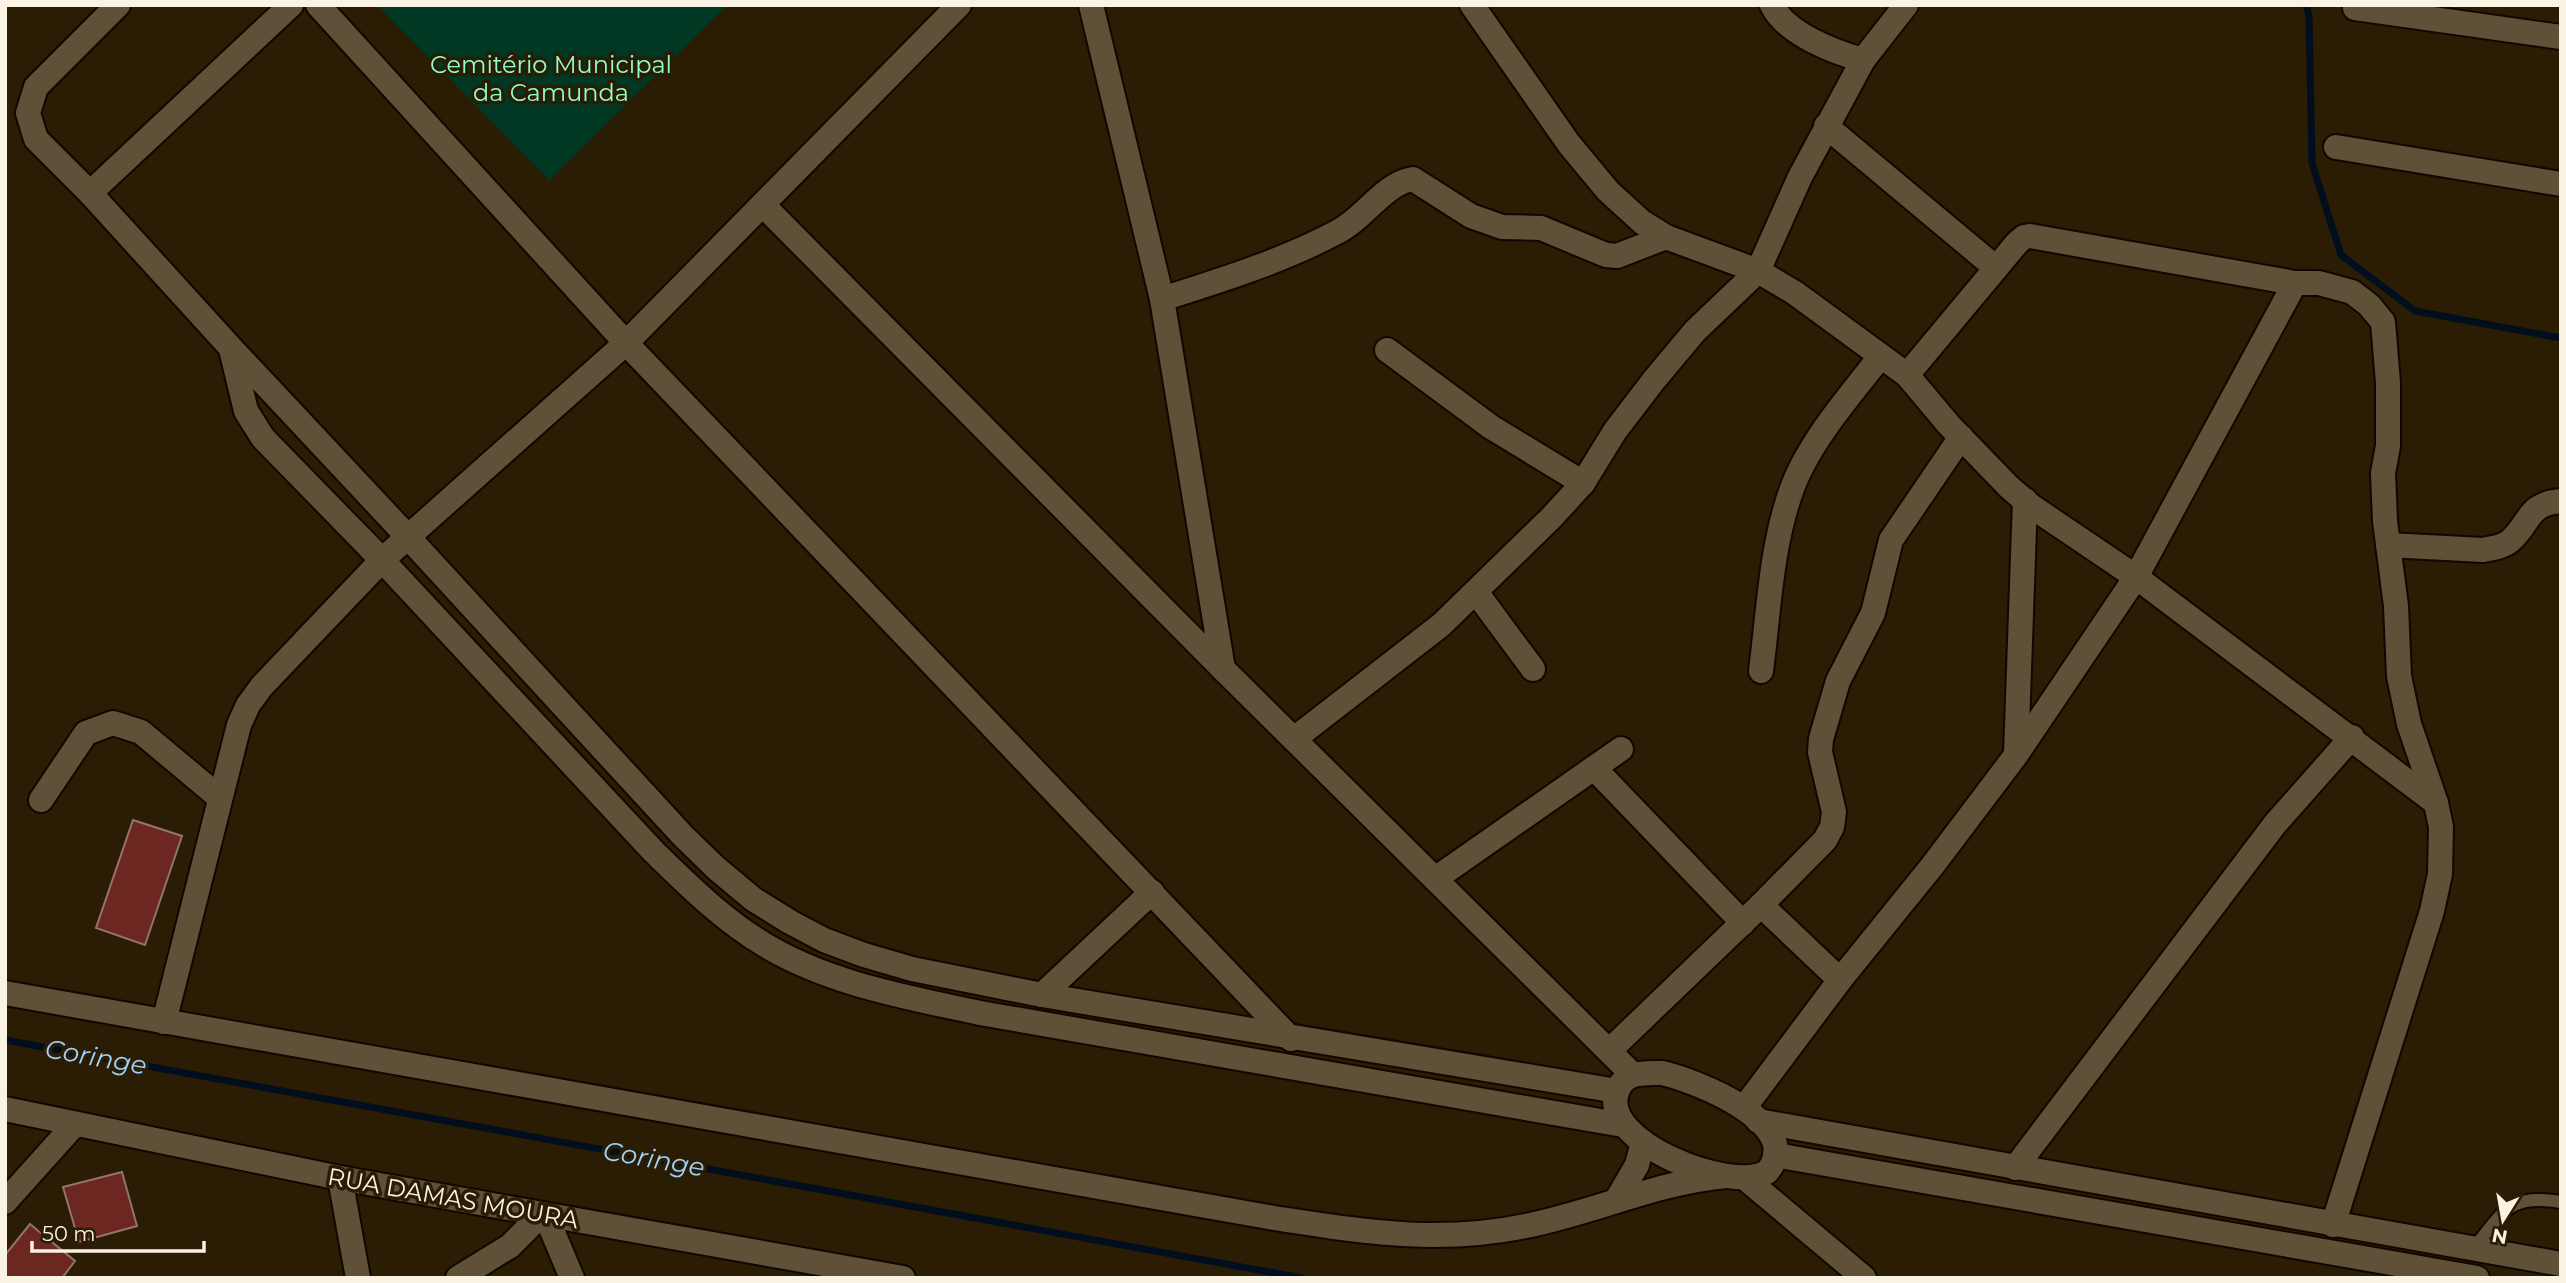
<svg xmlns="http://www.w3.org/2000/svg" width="2566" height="1283" font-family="Montserrat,sans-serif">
	<rect width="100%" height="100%" fill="#2a1d04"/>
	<path fill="#003824" d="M 377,5 L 728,5 L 549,180 Z"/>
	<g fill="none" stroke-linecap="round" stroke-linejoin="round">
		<g stroke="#000e1d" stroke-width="7">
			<path d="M 2306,5 L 2309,15 L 2312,163 L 2341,255 L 2415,311 L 2561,338"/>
			<path d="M 5,1040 L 1302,1278"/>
		</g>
	</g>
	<g fill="#6c2721" stroke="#94736e" stroke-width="2">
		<path d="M 133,820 L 182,836 L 145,945 L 96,928 Z"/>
		<path d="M 122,1172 L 137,1226 L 79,1242 L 63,1187 Z"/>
		<path d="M 30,1224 L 75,1261 L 62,1278 L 5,1278 L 5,1255 Z"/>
	</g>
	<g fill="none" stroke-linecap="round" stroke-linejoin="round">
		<defs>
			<path id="lane" d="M 2473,1249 C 2504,1212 2508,1193 2561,1202"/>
			<g id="street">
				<path d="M 118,5 L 36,87 L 28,113 L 36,139 L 90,193 L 231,348 L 408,537 L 683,836 L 716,868 L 753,899 L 790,922 L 824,940 L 864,955 L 912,969 L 1042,995 L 1617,1091"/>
				<path d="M 318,5 L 626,343 L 1291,1039"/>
				<path d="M 1091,5 L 1162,299 L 1223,669"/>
				<path d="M 1472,5 L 1569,144 L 1608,191 L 1642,222 L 1666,237 L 1758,271 L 1795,293 L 1907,375 L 1949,425 L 2009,487 L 2031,506 L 2136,577 L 2436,803"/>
				<path d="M 2355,8 L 2561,37"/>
				<path d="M 1863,60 L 1906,5"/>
				<path d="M 1826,126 L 1996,268"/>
				<path d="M 2336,147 L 2561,184"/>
				<path d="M 90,193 L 291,5"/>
				<path d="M 763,205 L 1223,669 L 1632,1074"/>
				<path d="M 1162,299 C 1222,280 1283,261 1339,231 C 1366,217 1383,184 1413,179 L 1471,216 L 1502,227 L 1541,228 L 1606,255 L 1617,256 L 1666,237"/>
				<path d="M 231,349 L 246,411 L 263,438 L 382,560 L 654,852 C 689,886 723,920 765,945 C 830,984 907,997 980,1013 L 1623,1125"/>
				<path d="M 1387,350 L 1491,427 L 1583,483"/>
				<path d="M 1907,375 L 2017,243 L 2024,237 L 2030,236 L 2295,283 L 2319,283 L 2352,292 L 2369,305 L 2383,322 L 2388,383 L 2388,446 L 2383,473 L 2385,521 L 2396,606 L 2399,676 L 2409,724 L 2436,803 L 2441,827 L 2440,874 L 2432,911 L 2333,1225"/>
				<path d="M 2388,545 L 2483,550 C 2492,548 2503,547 2510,541 C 2531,523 2526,504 2561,501"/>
				<path d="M 1476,592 L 1533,669"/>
				<path d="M 1761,671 C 1769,609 1771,544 1793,486 C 1810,441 1851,394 1880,357"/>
				<path d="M 1294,739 L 1441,625 L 1551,518 L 1583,483 L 1615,431 L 1654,380 L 1695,331 L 1758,271 L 1800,177 L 1863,60 C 1834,52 1786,34 1772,5"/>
				<path d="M 2016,754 L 2025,500"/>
				<path d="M 1594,768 L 1743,923"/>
				<path d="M 41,800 L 86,733 L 113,723 L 141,732 L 220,798"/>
				<path d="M 1435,879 L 1621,749"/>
				<path d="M 1761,905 L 1840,980"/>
				<path d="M 5,993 L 1274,1218 C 1366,1232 1442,1245 1535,1224 C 1599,1210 1660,1182 1726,1176"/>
				<path d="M 1042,995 L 1152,892"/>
				<path d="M 164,1022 L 239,725 L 248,705 L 262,686 L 382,560 L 626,343 L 959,5"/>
				<path d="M 1609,1051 L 1761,905 L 1825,840 L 1832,827 L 1834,812 L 1820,752 L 1821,739 L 1838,681 L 1873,613 L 1891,540 L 1961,437"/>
				<path d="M 1662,1073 C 1694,1080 1808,1124 1767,1172 C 1732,1194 1599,1142 1617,1092 C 1624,1071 1644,1073 1662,1073 Z"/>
				<path d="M 1744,1108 L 1840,980 L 1933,865 L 2016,755 L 2136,577 L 2295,283"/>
				<path d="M 5,1109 L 340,1178 L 903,1278"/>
				<path d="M 1758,1121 L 2561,1264"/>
				<path d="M 1775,1155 L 2477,1278"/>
				<path d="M 2015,1168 L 2275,824 L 2352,737"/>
				<path d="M 340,1178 L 358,1278"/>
				<path d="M 1745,1178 L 1864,1278"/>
				<path d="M 1616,1201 L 1637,1165 L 1643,1142"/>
				<path d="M 5,1202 L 75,1124"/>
				<path d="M 546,1216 L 572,1278"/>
				<path d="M 458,1278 L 510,1246 L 541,1215"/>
			</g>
		</defs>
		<use href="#lane" stroke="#120700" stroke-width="16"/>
		<use href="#street" stroke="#120700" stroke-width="28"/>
		<use href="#lane" stroke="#5f5137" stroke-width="12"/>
		<use href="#street" stroke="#5f5137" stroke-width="24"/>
	</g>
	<g text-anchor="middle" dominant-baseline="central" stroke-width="7" stroke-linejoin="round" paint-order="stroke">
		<g font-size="24" fill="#8cffca" stroke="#2a1d04">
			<text x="551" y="64">Cemitério Municipal<tspan x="551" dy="28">da Camunda</tspan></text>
		</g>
		<g font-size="24" fill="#faf2e3" stroke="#2a1d04">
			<text transform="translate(453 1198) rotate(10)">RUA DAMAS MOURA</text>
		</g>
		<g font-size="26" font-style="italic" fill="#a2d2fc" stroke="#2a1d04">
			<text transform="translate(96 1057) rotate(10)">Coringe</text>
			<text transform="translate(654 1159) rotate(10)">Coringe</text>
		</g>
	</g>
	<rect width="2566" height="1283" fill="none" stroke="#faf2e3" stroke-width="14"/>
	<g transform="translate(2503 1220) rotate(191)" stroke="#2a1d04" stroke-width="5" paint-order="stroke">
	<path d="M0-5L12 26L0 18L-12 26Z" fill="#faf2e3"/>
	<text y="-10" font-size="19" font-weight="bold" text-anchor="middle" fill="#faf2e3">N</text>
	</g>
	<path d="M32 1241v10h172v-10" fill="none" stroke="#faf2e3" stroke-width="3.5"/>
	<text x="42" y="1241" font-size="21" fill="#faf2e3" stroke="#2a1d04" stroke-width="5" paint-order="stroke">50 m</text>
</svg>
